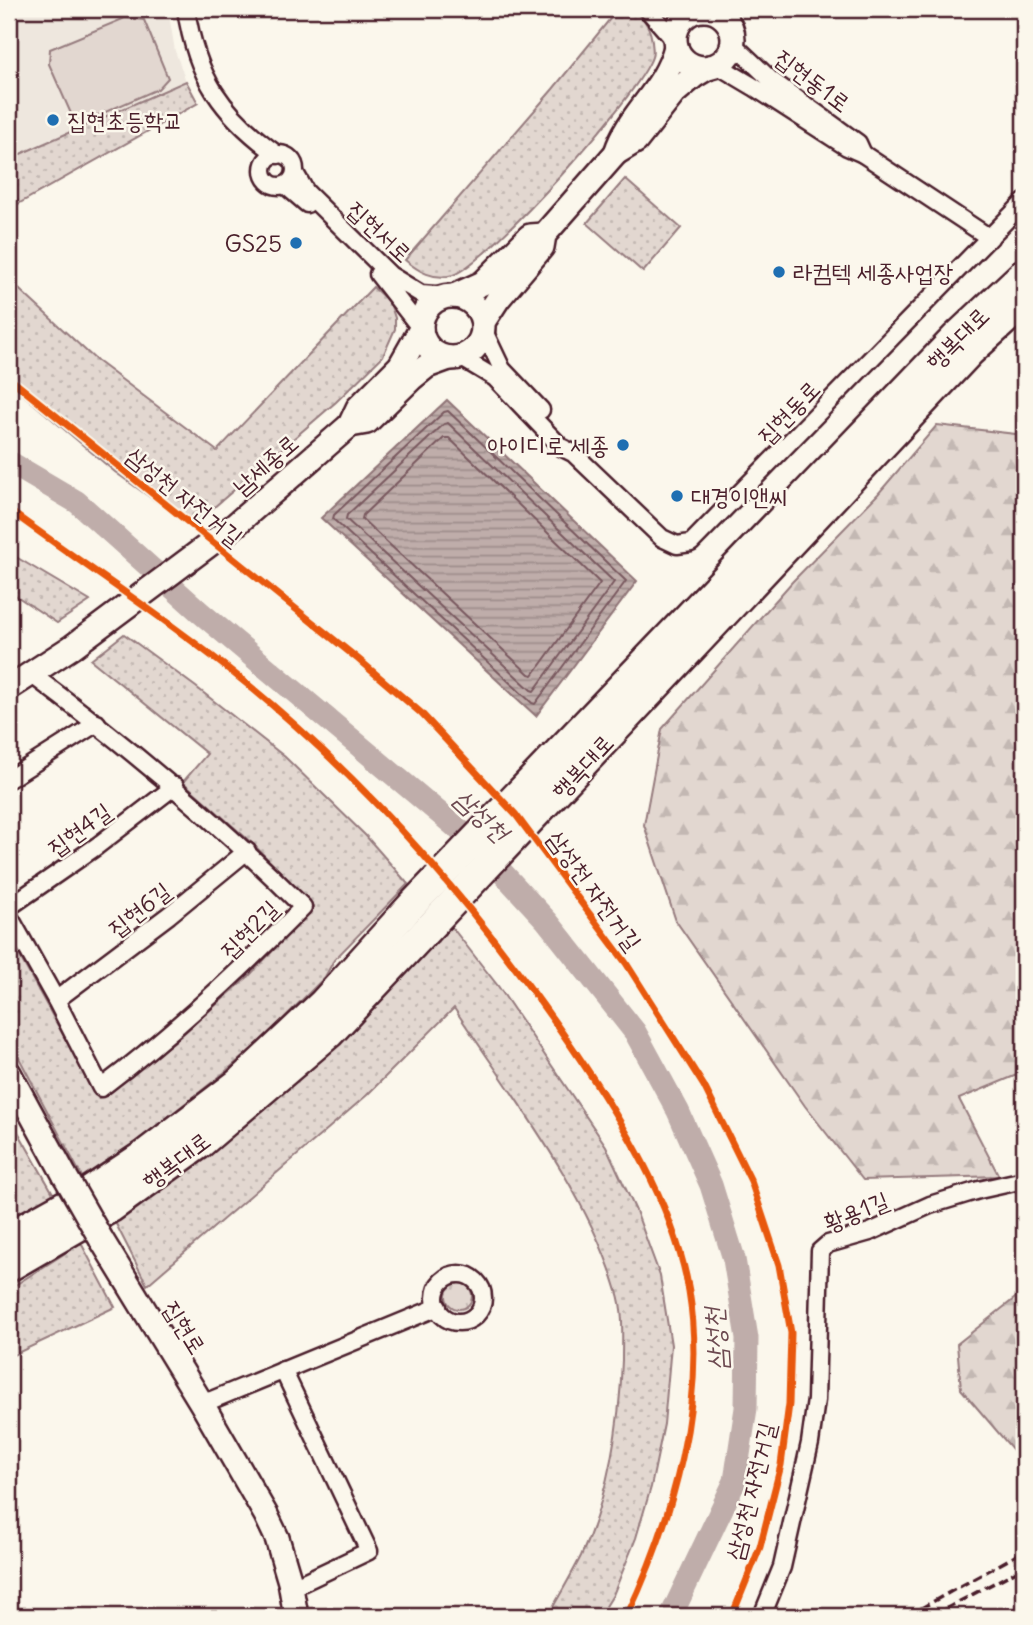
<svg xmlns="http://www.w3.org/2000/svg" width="1033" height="1625" font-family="Delius,'Poor Story',sans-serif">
	<defs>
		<pattern id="grass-tufts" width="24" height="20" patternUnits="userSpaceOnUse" patternTransform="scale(1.75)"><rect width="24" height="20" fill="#e2d7d0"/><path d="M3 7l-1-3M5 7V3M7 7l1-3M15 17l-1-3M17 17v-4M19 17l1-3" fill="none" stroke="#c3b8b3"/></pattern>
		<pattern id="forest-firs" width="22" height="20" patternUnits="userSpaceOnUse" patternTransform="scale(1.75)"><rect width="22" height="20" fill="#e2d7d0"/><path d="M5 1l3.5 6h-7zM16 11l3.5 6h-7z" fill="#c3b8b3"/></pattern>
		<pattern id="park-dots" width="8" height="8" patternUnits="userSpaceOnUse" patternTransform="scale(1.75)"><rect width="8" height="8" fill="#e2d7d0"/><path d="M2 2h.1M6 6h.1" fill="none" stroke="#c3b8b3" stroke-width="1.8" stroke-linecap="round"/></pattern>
		<pattern id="water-rules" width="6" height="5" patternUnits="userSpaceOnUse" patternTransform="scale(1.75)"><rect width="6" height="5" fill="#bfadaa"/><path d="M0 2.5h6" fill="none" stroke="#9d8c8b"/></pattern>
	</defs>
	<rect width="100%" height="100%" fill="#fbf7ec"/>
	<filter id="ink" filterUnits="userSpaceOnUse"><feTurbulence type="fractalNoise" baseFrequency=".0143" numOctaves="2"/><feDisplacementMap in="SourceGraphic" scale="14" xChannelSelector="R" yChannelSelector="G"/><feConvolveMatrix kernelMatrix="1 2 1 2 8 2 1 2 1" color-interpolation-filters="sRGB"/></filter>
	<g filter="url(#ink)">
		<path fill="#eee7de" d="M 9,9 L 168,9 L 175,51 L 186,81 L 9,158 Z"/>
		<circle fill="url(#grass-tufts)" stroke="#967b7e" stroke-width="2" cx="459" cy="1296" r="13"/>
		<g fill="url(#forest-firs)" stroke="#967b7e" stroke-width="2">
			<path d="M 937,425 L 1024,435 L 1024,1072 L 959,1099 L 999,1176 L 863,1180 L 805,1106 L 676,921 L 644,825 L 662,729 L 792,582 L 878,494 Z"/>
			<path d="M 1024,1291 L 1024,1449 L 1013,1450 L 961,1389 L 957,1344 Z"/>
		</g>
		<g fill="url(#park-dots)" stroke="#967b7e" stroke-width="2">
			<path d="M 618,9 C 639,9 649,21 652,41 C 652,46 654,52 652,57 C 640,94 489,262 453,275 C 434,281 418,271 405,260 L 553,89 Z"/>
			<path d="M 186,81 L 198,103 L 9,209 L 9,159 Z"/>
			<path d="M 625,179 L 681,228 L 643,272 L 587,223 Z"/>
			<path d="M 9,280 L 97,361 L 217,451 L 373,287 L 390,303 L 395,318 L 395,329 L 383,356 L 336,402 L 191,527 L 115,472 L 9,383 Z"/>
			<path d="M 9,552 L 16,557 L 90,601 L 57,623 L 9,591 Z"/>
			<path d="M 124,634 L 196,687 L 285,757 L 366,836 L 408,884 L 334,960 L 325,977 L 260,1042 L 219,1077 L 133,1144 L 82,1177 L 9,1039 L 9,937 L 98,1098 L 175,1041 L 249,976 L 314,907 L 254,845 L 183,782 L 207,754 L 91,660 Z"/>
			<path d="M 451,926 L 498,986 L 606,1146 L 636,1211 L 660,1276 L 671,1345 L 664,1424 L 651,1487 L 636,1538 L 613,1595 L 600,1616 L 548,1616 C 559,1596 571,1576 581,1556 C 608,1498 620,1423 622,1360 C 622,1338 624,1312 617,1291 C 588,1193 511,1094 454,1008 L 367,1095 L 147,1285 L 115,1222 L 192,1166 L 266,1108 L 355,1024 Z"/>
			<path d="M 9,1116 L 54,1195 L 9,1221 Z"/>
			<path d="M 81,1243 L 115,1307 L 9,1357 L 9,1289 Z"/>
		</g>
		<path fill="#e2d7d0" stroke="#967b7e" stroke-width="2" d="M 125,18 L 144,20 L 168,78 L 158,89 L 76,125 L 49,64 L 50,49 Z"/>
		<path fill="url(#water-rules)" stroke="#907477" stroke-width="2" d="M 447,400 L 637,581 L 536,716 L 321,518 Z"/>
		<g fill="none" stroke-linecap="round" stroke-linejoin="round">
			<g stroke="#79585e" stroke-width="2">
				<path d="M 448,411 L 626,581 L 535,704 L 532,703 L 333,519 L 334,515 L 444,412 Z"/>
				<path d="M 448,423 L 614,582 L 534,691 L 531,690 L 346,519 L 347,515 L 444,424 Z"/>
				<path d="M 444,438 L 449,438 L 600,583 L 533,675 L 529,674 L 362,519 L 363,515 Z"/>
			</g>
			<path stroke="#bfadaa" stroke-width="23" d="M 9,462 L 77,502 L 201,613 L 475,843 L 547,921 L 635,1032 L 678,1111 L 711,1185 L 734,1259 L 747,1338 L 746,1408 L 735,1481 L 671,1616"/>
			<defs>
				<g id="street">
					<path d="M 186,9 C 196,77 222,115 278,155"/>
					<path d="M 647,9 L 675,41"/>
					<path d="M 688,9 L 695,11"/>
					<path d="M 717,65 L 754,87 L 847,147 L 863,154 L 858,143 L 771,80 L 733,44"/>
					<path d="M 863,154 L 990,238"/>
					<circle cx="279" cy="170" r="16"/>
					<path d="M 295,173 L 306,192 L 390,275 L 421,294 L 449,296"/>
					<path d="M 285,185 L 307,204"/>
					<path d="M 378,274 L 421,329"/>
					<path d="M 483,329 L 502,369 L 541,410"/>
					<path d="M 460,357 L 495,378 L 561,447 L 573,453 L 662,538 L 677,545 L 691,543 L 1024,202"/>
					<path d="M 9,779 L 97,723"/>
					<path d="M 9,907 L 97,846 L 175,786"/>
					<path d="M 9,916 L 56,1000 L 101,1088 C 174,1033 239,972 303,907 C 218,822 128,746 31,674"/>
					<path d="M 56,1000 L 169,915 L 247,851"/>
					<circle cx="459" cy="1298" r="24"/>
					<path d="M 283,1370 L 369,1551 L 291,1588"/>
					<path d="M 202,1404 L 438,1307"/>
					<path d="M 762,1616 L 782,1567 L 810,1443 L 816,1400 L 820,1251 L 828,1244 L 870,1232 L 930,1205 L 979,1190 L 1024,1180"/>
				</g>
				<g id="secondary">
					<circle cx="704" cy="39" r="29"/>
					<path d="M 676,47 C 664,92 629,112 616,153 L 636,141 L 674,93 L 694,76 L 709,67"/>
					<circle cx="452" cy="327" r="31"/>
					<path d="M 454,296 L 483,283 L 530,236 L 544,235"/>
					<path d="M 483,322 L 498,299 L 542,247 L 544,235 L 616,153"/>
					<path d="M 350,425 L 367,422 L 412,378 L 427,366 L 449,358"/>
					<path d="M 9,688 L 72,647 L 234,526 L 350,425 L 358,408 L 400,366 L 421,329"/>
					<path d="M 9,1073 L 65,1176"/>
					<path d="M 101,1239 L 202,1404 L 266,1515 L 277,1538 L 290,1582 L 296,1616"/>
				</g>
				<g id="highway">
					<path d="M 9,1236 L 90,1191 L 145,1154 L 237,1084 L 323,1003 L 412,905 L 956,337 L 1024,273"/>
					<path d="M 9,1267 L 111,1208 L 200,1144 L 330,1033 L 970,352 L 1024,303"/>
				</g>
			</defs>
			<use href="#street" stroke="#4a1f2b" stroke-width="21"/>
			<use href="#secondary" stroke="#4a1f2b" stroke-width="28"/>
			<use href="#highway" stroke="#4a1f2b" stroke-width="33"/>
			<use href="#street" stroke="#fbf7ec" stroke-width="16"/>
			<use href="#secondary" stroke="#fbf7ec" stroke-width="23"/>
			<use href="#highway" stroke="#fbf7ec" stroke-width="28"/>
			<g stroke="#4a1f2b" stroke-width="3.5" stroke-dasharray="10 5" stroke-linecap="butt">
				<path d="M 907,1616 L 1024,1551"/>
				<path d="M 932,1616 L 1024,1567"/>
			</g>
			<defs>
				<path id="secondary-bridge" d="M 65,1176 L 101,1239"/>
			</defs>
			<use href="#secondary-bridge" stroke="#4a1f2b" stroke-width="28" stroke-linecap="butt"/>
			<use href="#secondary-bridge" stroke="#fbf7ec" stroke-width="23"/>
			<defs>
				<g id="cycleway">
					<path d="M 9,378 L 358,659 L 421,713 L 516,815 L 626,963 L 704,1086 L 751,1181 L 779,1265 L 791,1333 L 789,1404 L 781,1465 L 760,1547 L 732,1616"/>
					<path d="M 9,510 C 88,568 170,621 246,683 C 375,789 478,910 572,1047 C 621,1119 674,1204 689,1291 C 707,1399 673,1519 627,1616"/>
				</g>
			</defs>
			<use href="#cycleway" stroke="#fbf7ec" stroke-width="11"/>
			<use href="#cycleway" stroke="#e8590c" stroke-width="7"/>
		</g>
	</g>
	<g fill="#1f6fb2" stroke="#fbf7ec" stroke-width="2.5">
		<circle cx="53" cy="120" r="7"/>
		<circle cx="296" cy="243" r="7"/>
		<circle cx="779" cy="272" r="7"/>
		<circle cx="623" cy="445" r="7"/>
		<circle cx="677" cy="496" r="7"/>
	</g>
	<g text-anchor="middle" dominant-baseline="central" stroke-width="5" stroke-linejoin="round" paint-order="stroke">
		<g font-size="24" fill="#4a1f2b" stroke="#fbf7ec">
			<text transform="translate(813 80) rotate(37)">집현동1로</text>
			<text transform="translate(380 231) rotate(43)">집현서로</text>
			<text transform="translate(957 338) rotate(-45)">행복대로</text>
			<text transform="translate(788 412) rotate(-46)">집현동로</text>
			<text transform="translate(265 464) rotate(-41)">남세종로</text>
			<text transform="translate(185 496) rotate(39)">삼성천 자전거길</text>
			<text transform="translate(582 766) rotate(-47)">행복대로</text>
			<text transform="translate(79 829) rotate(-36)">집현4길</text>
			<text transform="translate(595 890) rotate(54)">삼성천 자전거길</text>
			<text transform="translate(139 909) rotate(-38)">집현6길</text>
			<text transform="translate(249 929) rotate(-45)">집현2길</text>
			<text transform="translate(176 1160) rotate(-37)">행복대로</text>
			<text transform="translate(856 1211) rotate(-22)">황용1길</text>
			<text transform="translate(185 1327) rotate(58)">집현로</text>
			<text transform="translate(750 1491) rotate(-76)">삼성천 자전거길</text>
		</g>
		<g font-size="24" fill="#4a1f2b" stroke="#fbf7ec" text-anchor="start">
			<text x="67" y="120">집현초등학교</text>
			<text x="282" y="243" text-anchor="end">GS25</text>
			<text x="793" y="272">라컴텍 세종사업장</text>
			<text x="609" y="445" text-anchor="end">아이디로 세종</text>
			<text x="691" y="496">대경이앤씨</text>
		</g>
		<g font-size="26" font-style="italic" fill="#6d4a51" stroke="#fbf7ec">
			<text transform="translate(482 815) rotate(43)">삼성천</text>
			<text transform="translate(715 1339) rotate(-94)">삼성천</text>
		</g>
	</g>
	<rect width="1033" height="1625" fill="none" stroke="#fbf7ec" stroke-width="35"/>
	<rect x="18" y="18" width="998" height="1590" fill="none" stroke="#4a1f2b" stroke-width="2.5" filter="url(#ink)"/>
</svg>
